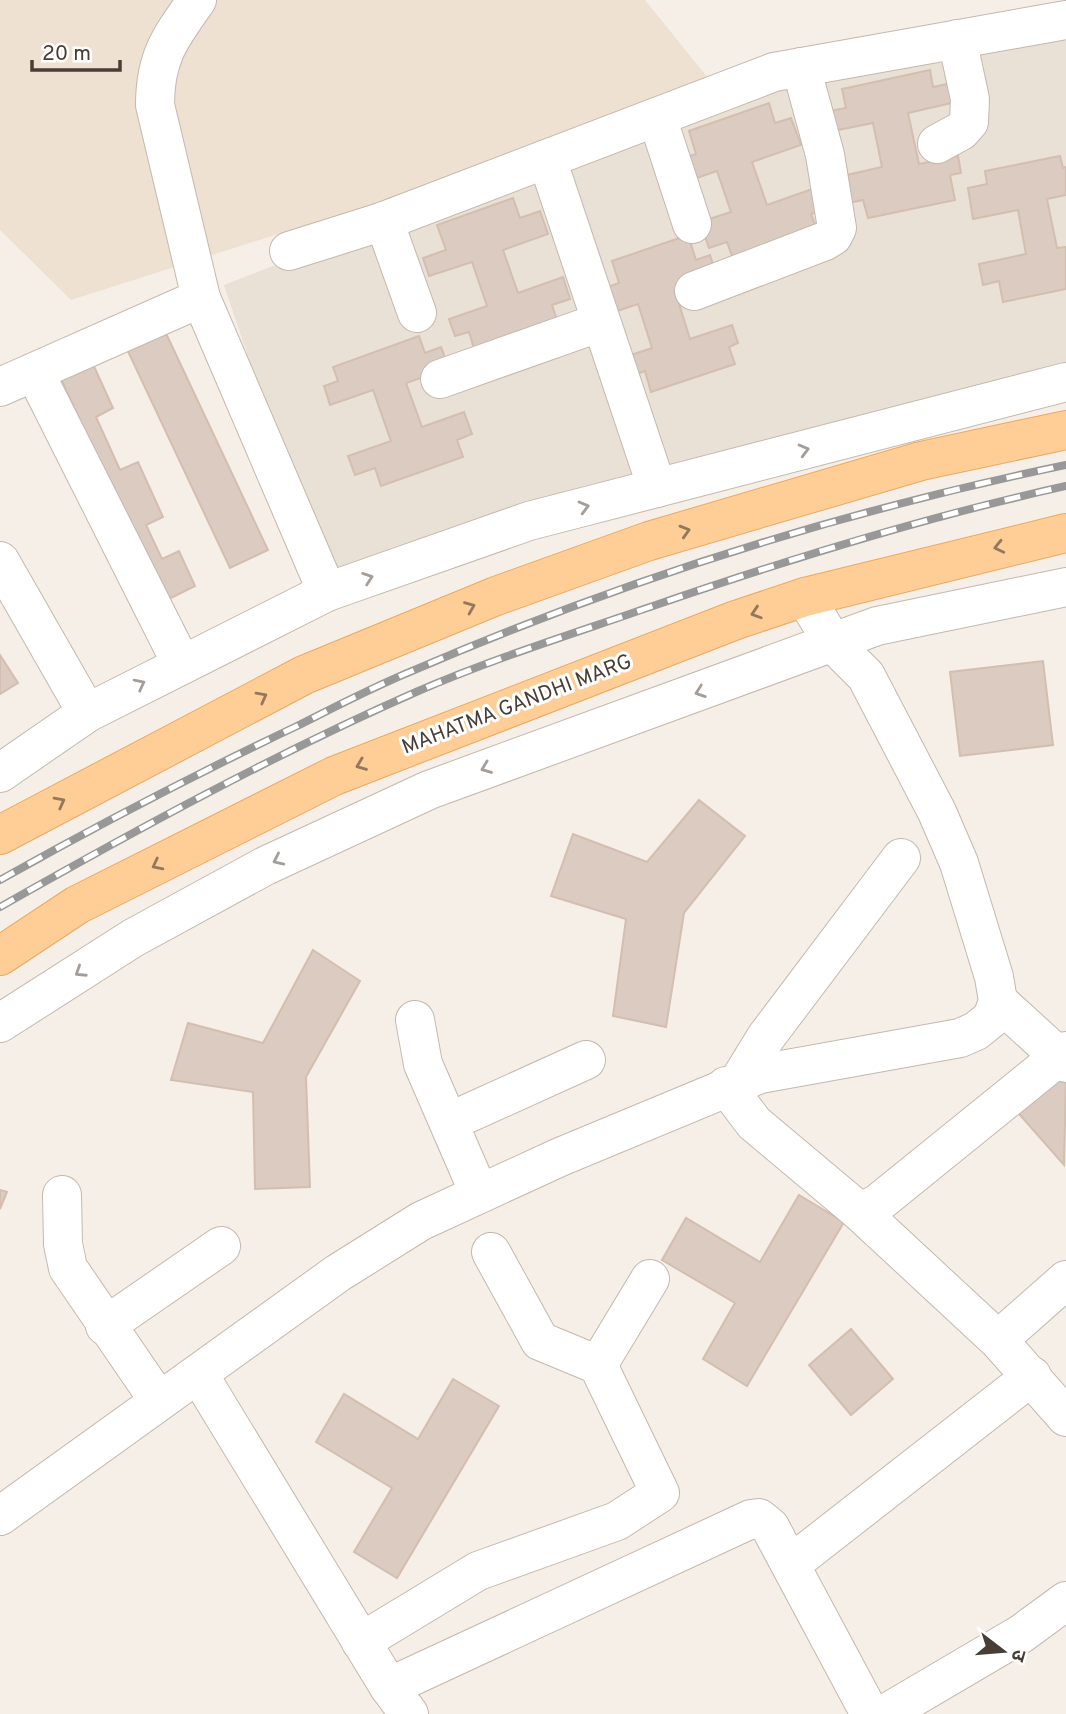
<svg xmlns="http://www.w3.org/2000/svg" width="1066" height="1714" font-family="Overpass,'Noto Sans Devanagari',sans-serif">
	<rect width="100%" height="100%" fill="#f5efe8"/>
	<path fill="#e9e0d6" d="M 1066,20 L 1066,382 L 327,592 L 224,285 L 657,117 Z"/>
	<path fill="#efe1d1" d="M 0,0 L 645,0 L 720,93 L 71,300 L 0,230 Z"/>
	<g fill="#dbcbc0" stroke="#d3beaf" stroke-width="2">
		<path d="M 930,70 L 933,87 L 952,83 L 956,102 L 908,113 L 919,164 L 958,156 L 961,173 L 950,175 L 955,200 L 868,218 L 863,200 L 848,203 L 842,176 L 882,167 L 873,123 L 828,132 L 824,112 L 846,108 L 842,89 Z"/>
		<path d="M 769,103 L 775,123 L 791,118 L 801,145 L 752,162 L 767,205 L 815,188 L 823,210 L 811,214 L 817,230 L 733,259 L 727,242 L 709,248 L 700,222 L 731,212 L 717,171 L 685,182 L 678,160 L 696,154 L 689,131 Z"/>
		<path d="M 1060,156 L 1063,168 L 1066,167 L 1066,195 L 1047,199 L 1057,248 L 1066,247 L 1066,289 L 1003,302 L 999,281 L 983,285 L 979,264 L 1026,254 L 1018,210 L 973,219 L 968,188 L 987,184 L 985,171 Z"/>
		<path d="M 513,198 L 520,218 L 540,211 L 548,234 L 503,250 L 518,293 L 563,277 L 570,299 L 552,305 L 560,329 L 477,358 L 469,332 L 455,336 L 449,319 L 487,306 L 472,262 L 429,276 L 423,258 L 446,250 L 437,225 Z"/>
		<path d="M 688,235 L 696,260 L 710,255 L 717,278 L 675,291 L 690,339 L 732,325 L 738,343 L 729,347 L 735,364 L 651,392 L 645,371 L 628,377 L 622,358 L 652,348 L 638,304 L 608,314 L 599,290 L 619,283 L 612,261 Z"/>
		<path d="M 163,327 L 268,550 L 230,568 L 125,345 Z"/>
		<path d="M 419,336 L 425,353 L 441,347 L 449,368 L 406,383 L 422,427 L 464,412 L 472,434 L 457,440 L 463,457 L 381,486 L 375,468 L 355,475 L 348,456 L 391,441 L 373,390 L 330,405 L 324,386 L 338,381 L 333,367 Z"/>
		<path d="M 87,351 L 113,408 L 96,417 L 120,470 L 138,462 L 163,517 L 146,525 L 162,559 L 179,551 L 195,586 L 163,602 L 55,366 Z"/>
		<path d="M 0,655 L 18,683 L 0,694 Z"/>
		<path d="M 1043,661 L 1053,745 L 960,756 L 950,672 Z"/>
		<path d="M 699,800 L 745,836 L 684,913 L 666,1027 L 613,1016 L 626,919 L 551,896 L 573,834 L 647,862 Z"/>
		<path d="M 313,950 L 360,981 L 306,1077 L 310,1187 L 255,1189 L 253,1092 L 171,1080 L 188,1023 L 263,1043 Z"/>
		<path d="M 1057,1067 L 1066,1078 L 1064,1165 L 1012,1106 Z"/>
		<path d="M 0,1190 L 7,1192 L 0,1209 Z"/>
		<path d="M 799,1195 L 844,1222 L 747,1386 L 703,1359 L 735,1303 L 662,1260 L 686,1218 L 760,1262 Z"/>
		<path d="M 851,1329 L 893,1379 L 851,1415 L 809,1365 Z"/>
		<path d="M 453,1379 L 499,1406 L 397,1578 L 354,1552 L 392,1488 L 316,1442 L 344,1394 L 418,1439 Z"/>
	</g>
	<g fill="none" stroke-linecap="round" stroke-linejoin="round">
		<defs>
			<g id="minor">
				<path d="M 197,0 C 170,38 155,57 155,105 L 201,298 L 327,592"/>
				<path d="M 657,117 L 692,224"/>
				<path d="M 937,144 L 961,131 L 969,122 L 970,99 L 957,39"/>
				<path d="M 547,159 L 657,488"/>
				<path d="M 384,221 L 417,313"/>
				<path d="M 289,251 L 384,221 L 774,72 L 1066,20"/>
				<path d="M 694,291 L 825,241 L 833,236 L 837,228 L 825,155 L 801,67"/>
				<path d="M 35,373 L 181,663"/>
				<path d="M 440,379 L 601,322"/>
				<path d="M 0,387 L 201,298"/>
				<path d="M 0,561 L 87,713"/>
				<path d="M 0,773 L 87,713 L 327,592 L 529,521 L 1066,382"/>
				<path d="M 998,1001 L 1066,1063"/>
				<path d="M 415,1020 L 423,1064 L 479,1193"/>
				<path d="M 0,1023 L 133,938 L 265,866 L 429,790 L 877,626 L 1066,587"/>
				<path d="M 739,1081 L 766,1037 L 901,858"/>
				<path d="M 726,1086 L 754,1123 L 860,1212 L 998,1340 L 1066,1417"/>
				<path d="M 449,1122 L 586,1060"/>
				<path d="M 62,1195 L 63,1244 L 68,1268 L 159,1401"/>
				<path d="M 860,1212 L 877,1204 L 1066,1051"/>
				<path d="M 105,1326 L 221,1246"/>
				<path d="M 998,1340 L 1066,1280"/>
				<path d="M 598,1365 L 650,1279"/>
				<path d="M 199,1375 L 389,1687 L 409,1714"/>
				<path d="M 0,1516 L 338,1273 L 421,1221 L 560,1157 L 760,1074 L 960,1038 L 976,1031 L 992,1018 L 998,1001 L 994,977 L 959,863 L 937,812 L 866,676 L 833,643 L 805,597"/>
				<path d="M 791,1564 L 1032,1376"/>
				<path d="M 361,1642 L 478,1571 L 617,1521 L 660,1493 L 598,1365 L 540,1341 L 491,1252"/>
				<path d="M 389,1687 L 751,1519 L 759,1518 L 770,1527 L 870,1714"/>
				<path d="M 885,1714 L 1021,1634 L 1066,1601"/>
			</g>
			<g id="major">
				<path d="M 0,835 L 304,675 L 496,596 L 649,541 L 921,461 L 1066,430"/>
				<path d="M 0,956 L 77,905 L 334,776 L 736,620 L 805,597 L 1066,533"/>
			</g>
		</defs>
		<use href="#minor" stroke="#c4b8ad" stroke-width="40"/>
		<use href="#major" stroke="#eca85f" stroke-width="40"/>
		<use href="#minor" stroke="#fff" stroke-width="38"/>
		<use href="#major" stroke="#ffce97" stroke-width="38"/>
		<defs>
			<g id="rail">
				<path d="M 0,880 C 98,825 196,774 297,726 C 335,707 373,687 412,671 C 621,581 843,511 1066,465"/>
				<path d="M 0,907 C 136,830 273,755 416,692 C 492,659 572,634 650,607 C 786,560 925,517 1066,486"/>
			</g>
		</defs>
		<use href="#rail" stroke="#989898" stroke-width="8"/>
		<use href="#rail" stroke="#fff" stroke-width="5" stroke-dasharray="16" stroke-linecap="butt"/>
	</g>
	<defs><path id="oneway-chevron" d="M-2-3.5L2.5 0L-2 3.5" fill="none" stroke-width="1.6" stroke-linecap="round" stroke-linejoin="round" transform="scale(1.75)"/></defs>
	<g stroke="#a49e9a">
		<use href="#oneway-chevron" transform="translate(804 450) rotate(-15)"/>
		<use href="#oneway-chevron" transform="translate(584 507) rotate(-15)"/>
		<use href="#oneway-chevron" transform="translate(368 578) rotate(-19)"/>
		<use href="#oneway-chevron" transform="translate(140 684) rotate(-27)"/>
		<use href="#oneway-chevron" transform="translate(700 692) rotate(161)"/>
		<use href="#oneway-chevron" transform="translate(486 768) rotate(159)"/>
		<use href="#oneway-chevron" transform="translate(278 860) rotate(155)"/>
		<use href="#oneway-chevron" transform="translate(80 972) rotate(147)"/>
	</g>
	<g stroke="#92785d">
		<use href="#oneway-chevron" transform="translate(685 531) rotate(-16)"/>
		<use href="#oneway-chevron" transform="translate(999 547) rotate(167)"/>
		<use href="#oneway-chevron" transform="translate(470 607) rotate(-22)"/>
		<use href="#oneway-chevron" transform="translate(756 613) rotate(162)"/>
		<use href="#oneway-chevron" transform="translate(262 697) rotate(-28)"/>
		<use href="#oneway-chevron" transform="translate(361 765) rotate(159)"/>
		<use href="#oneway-chevron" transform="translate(60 802) rotate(-28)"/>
		<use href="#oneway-chevron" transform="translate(157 865) rotate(153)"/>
	</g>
	<g text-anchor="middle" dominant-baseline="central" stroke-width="6" stroke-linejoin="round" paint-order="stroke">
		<g font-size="21" fill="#493e36" stroke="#fff">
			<text transform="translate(517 705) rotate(-21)">MAHATMA GANDHI MARG</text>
		</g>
	</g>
	<g transform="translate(1003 1651) rotate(106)" stroke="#ffffff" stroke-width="5" paint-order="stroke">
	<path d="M0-5L12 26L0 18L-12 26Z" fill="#493e36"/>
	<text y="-10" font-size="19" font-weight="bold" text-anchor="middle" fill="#493e36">उ</text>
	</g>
	<path d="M32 60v10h88v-10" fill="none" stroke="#493e36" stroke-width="3.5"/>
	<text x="42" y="60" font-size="21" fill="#493e36" stroke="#ffffff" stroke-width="5" paint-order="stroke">20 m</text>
</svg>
